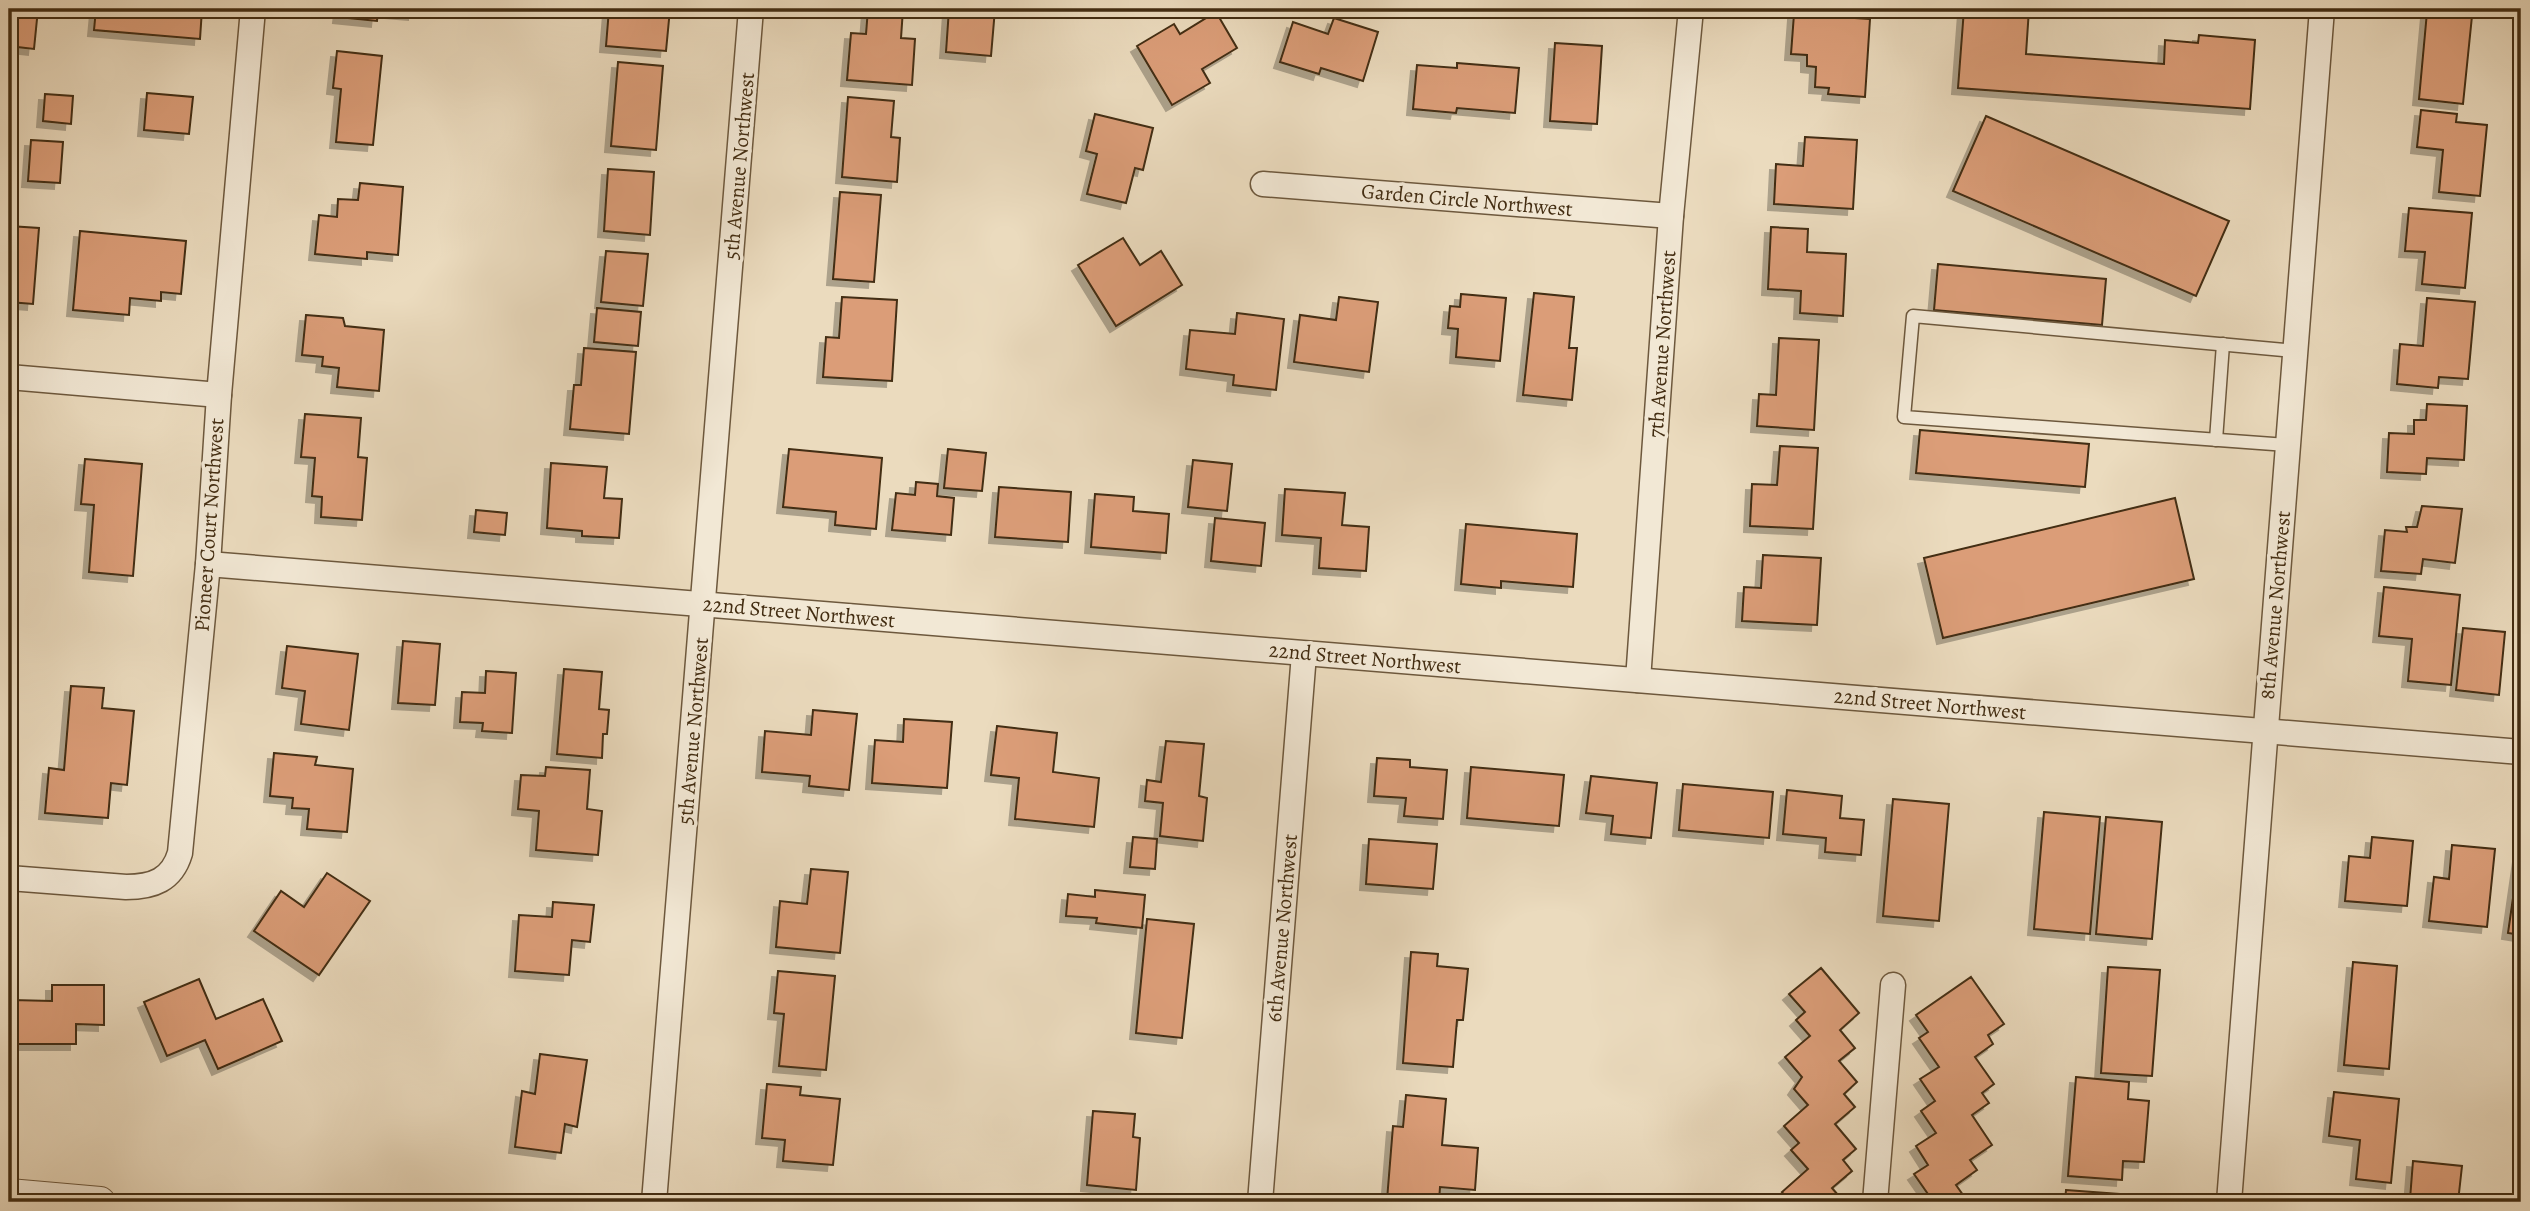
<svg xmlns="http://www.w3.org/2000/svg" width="2530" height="1211" font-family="Alegreya,serif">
	<defs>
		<filter id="shadow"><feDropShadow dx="-6" dy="6" stdDeviation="0" flood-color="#0004"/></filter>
	</defs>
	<rect width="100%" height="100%" fill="#ebdbbe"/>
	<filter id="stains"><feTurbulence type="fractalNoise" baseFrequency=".00286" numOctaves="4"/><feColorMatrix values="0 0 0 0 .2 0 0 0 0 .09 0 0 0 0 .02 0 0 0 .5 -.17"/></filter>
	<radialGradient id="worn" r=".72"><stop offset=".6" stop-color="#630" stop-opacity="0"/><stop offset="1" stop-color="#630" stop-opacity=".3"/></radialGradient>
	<g fill="#db9d78" stroke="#432d12" stroke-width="2" filter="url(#shadow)">
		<path d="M 9,9 L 38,9 L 34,49 L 9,46 Z"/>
		<path d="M 96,9 L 202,9 L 200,39 L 94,30 Z"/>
		<path d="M 340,9 L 414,9 L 414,14 L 378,11 L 377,21 L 339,17 Z"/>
		<path d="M 609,9 L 670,9 L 666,51 L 606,46 Z"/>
		<path d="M 868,9 L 903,9 L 901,38 L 915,39 L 912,85 L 847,80 L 851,33 L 866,34 Z"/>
		<path d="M 949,9 L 995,9 L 991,56 L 946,52 Z"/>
		<path d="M 1964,9 L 2029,9 L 2026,54 L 2164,64 L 2165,40 L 2198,43 L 2199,35 L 2255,40 L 2250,109 L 1958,88 Z"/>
		<path d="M 1216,12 L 1237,48 L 1202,69 L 1210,83 L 1172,105 L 1137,46 L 1174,24 L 1180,34 Z"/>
		<path d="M 2427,12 L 2472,16 L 2463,104 L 2419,99 Z"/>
		<path d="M 1794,14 L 1870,19 L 1865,97 L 1828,94 L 1829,88 L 1815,87 L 1816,67 L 1807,66 L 1807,55 L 1791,54 Z"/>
		<path d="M 1334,18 L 1378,32 L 1363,81 L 1321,68 L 1319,74 L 1280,62 L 1293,22 L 1328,34 Z"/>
		<path d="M 1555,43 L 1602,46 L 1597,124 L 1550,121 Z"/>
		<path d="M 337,51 L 382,56 L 373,145 L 336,142 L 341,89 L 333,88 Z"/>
		<path d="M 618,62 L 663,66 L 656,150 L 611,146 Z"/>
		<path d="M 1457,63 L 1519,68 L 1515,113 L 1457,108 L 1456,113 L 1413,109 L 1417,65 L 1457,68 Z"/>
		<path d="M 147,93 L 193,97 L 189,134 L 144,130 Z"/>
		<path d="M 45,94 L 73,96 L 71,124 L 43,121 Z"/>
		<path d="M 848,97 L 894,101 L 891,137 L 900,138 L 897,182 L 842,177 Z"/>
		<path d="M 2421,110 L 2457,114 L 2456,122 L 2487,125 L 2480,196 L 2439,192 L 2443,150 L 2417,147 Z"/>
		<path d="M 1095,114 L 1153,128 L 1143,170 L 1135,168 L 1126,203 L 1087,194 L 1097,154 L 1086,151 Z"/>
		<path d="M 1986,116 L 2229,221 L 2196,296 L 1953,191 Z"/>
		<path d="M 1805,137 L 1857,140 L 1853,209 L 1774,204 L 1776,164 L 1803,166 Z"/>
		<path d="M 31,140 L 63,142 L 60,183 L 28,181 Z"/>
		<path d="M 608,169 L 654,172 L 650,235 L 604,231 Z"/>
		<path d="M 360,183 L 403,187 L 398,255 L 367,252 L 367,259 L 315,254 L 319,215 L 337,217 L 338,199 L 358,200 Z"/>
		<path d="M 840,192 L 881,195 L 874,282 L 833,279 Z"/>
		<path d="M 2409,208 L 2472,213 L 2465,288 L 2422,284 L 2425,252 L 2405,251 Z"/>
		<path d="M 9,226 L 39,228 L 33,304 L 9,302 Z"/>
		<path d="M 1771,227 L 1808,229 L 1807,252 L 1846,254 L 1843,316 L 1800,313 L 1801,291 L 1768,289 Z"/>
		<path d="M 80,231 L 186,241 L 181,294 L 161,292 L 161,301 L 130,298 L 129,315 L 73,310 Z"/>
		<path d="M 1123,238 L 1140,265 L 1161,251 L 1182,285 L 1116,326 L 1078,265 Z"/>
		<path d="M 606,251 L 648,254 L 643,306 L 601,302 Z"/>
		<path d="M 1938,264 L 2106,279 L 2102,325 L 1934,310 Z"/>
		<path d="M 1534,293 L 1574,297 L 1569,348 L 1577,348 L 1572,400 L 1523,395 Z"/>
		<path d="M 1461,294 L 1506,298 L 1500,361 L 1456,357 L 1458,329 L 1448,328 L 1450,306 L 1460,307 Z"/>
		<path d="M 842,297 L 897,300 L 892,381 L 823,377 L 826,337 L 839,338 Z"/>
		<path d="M 1339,297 L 1378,302 L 1369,372 L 1294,362 L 1300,315 L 1336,320 Z"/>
		<path d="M 2427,298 L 2475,302 L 2468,379 L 2439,377 L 2438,388 L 2397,384 L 2400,344 L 2423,346 Z"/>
		<path d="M 597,308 L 641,312 L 638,346 L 594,342 Z"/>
		<path d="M 1237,313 L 1284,319 L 1276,390 L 1233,385 L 1234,375 L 1186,369 L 1190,330 L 1235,334 Z"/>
		<path d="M 306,315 L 343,318 L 345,326 L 384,330 L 379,391 L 337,387 L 339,368 L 322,366 L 323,357 L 302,355 Z"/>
		<path d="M 1779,338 L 1819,340 L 1814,430 L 1757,426 L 1759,394 L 1776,395 Z"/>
		<path d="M 584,348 L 636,352 L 629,434 L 570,429 L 574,385 L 581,385 Z"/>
		<path d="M 2427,404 L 2467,406 L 2464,460 L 2427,458 L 2426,474 L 2387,472 L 2389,433 L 2414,434 L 2414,420 L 2426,420 Z"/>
		<path d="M 305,414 L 361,418 L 358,457 L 367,458 L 362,520 L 321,517 L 322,497 L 312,496 L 315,458 L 301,457 Z"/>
		<path d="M 1920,430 L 2089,444 L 2085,487 L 1916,473 Z"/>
		<path d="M 1780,446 L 1818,448 L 1813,529 L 1750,526 L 1752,484 L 1777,485 Z"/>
		<path d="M 789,449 L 882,458 L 876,529 L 835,525 L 836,512 L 783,507 Z"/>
		<path d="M 948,449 L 986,453 L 982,491 L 944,488 Z"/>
		<path d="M 85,459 L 142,464 L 133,576 L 89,572 L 94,505 L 81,504 Z"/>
		<path d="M 1193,460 L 1232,464 L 1227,511 L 1188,507 Z"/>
		<path d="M 551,463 L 607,467 L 604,498 L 622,499 L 619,538 L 582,536 L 582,531 L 547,528 Z"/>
		<path d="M 916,482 L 938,484 L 937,496 L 954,498 L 951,535 L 892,530 L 896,493 L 915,495 Z"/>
		<path d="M 999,487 L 1071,492 L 1068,542 L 995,537 Z"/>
		<path d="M 1285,489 L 1345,493 L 1342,525 L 1369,527 L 1366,571 L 1319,568 L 1321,538 L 1282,535 Z"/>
		<path d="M 1095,494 L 1134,497 L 1133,511 L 1169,514 L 1166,553 L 1091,547 Z"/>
		<path d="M 9,496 L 18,497 L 14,541 L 9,540 Z"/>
		<path d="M 2175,498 L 2194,579 L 1943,638 L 1924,558 Z"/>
		<path d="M 2422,506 L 2462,509 L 2455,563 L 2423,559 L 2421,574 L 2381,571 L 2385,530 L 2407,532 L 2406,527 L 2417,527 Z"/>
		<path d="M 476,510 L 507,513 L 505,535 L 474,532 Z"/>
		<path d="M 1215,518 L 1265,523 L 1261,566 L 1211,561 Z"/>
		<path d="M 1466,524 L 1577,534 L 1573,587 L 1501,581 L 1501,588 L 1461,584 Z"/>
		<path d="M 1763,555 L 1821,558 L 1817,625 L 1742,621 L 1744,587 L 1761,588 Z"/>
		<path d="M 2384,587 L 2460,595 L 2451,685 L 2408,681 L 2412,639 L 2379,636 Z"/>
		<path d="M 2463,628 L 2505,632 L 2499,695 L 2456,690 Z"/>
		<path d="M 403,641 L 440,644 L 435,705 L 398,703 Z"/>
		<path d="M 287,646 L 358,654 L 349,730 L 301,724 L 305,691 L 282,688 Z"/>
		<path d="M 564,669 L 602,672 L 599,709 L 609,710 L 607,734 L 603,734 L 602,758 L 557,754 Z"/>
		<path d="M 486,671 L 516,673 L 512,733 L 482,731 L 483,723 L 460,722 L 462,692 L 485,693 Z"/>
		<path d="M 71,686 L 104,688 L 102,708 L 134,711 L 127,785 L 111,783 L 108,818 L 45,813 L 49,768 L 64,770 Z"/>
		<path d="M 813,710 L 857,714 L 849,790 L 809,786 L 810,776 L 762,772 L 765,731 L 811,735 Z"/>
		<path d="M 904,719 L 952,722 L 947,788 L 872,783 L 875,740 L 903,742 Z"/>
		<path d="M 997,726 L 1057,733 L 1053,772 L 1099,778 L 1094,827 L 1015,819 L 1019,778 L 991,775 Z"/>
		<path d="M 1166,741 L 1204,744 L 1199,796 L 1207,798 L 1203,841 L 1160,836 L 1163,803 L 1145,801 L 1147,780 L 1161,782 Z"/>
		<path d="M 274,753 L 317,757 L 315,765 L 353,769 L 347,832 L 307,829 L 309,809 L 292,808 L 293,798 L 270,796 Z"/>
		<path d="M 1377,758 L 1410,760 L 1410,767 L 1447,770 L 1443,819 L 1404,816 L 1406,798 L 1374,796 Z"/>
		<path d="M 546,767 L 590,770 L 587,809 L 602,811 L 598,855 L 536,850 L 539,811 L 518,809 L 521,775 L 545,776 Z"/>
		<path d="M 1471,767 L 1564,775 L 1559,826 L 1467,818 Z"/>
		<path d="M 1591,776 L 1657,783 L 1651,838 L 1611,834 L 1613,816 L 1586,813 Z"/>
		<path d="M 1683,784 L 1773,792 L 1769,838 L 1679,830 Z"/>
		<path d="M 1787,790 L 1842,796 L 1840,818 L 1864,820 L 1861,855 L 1825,852 L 1826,838 L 1783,834 Z"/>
		<path d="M 1893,799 L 1949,804 L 1939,921 L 1883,916 Z"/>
		<path d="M 2044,812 L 2100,817 L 2090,934 L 2034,929 Z"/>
		<path d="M 2106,817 L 2162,822 L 2152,939 L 2096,934 Z"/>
		<path d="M 1133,837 L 1157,839 L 1155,869 L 1130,867 Z"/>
		<path d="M 2372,837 L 2413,841 L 2407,906 L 2345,901 L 2349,856 L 2370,858 Z"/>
		<path d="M 1369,839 L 1437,844 L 1433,889 L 1366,884 Z"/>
		<path d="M 2452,845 L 2495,849 L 2487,927 L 2429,921 L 2434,877 L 2449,879 Z"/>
		<path d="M 2520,849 L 2521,850 L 2521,935 L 2508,933 Z"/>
		<path d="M 811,869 L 848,872 L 840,953 L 776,947 L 780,901 L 807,904 Z"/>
		<path d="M 327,873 L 370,901 L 319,975 L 254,931 L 281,891 L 304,907 Z"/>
		<path d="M 1095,890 L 1145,895 L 1142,928 L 1096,923 L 1097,918 L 1066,916 L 1068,894 L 1095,897 Z"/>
		<path d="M 553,902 L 594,905 L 590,942 L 572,940 L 569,975 L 515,971 L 519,915 L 552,917 Z"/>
		<path d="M 1147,919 L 1194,924 L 1182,1038 L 1136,1033 Z"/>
		<path d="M 1411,952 L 1438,954 L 1437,966 L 1468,969 L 1463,1020 L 1457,1020 L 1453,1067 L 1403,1063 Z"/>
		<path d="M 2353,962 L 2397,966 L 2389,1069 L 2344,1065 Z"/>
		<path d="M 2108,967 L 2160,970 L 2152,1076 L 2101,1073 Z"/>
		<path d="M 1821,968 L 1859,1013 L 1840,1030 L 1855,1048 L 1839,1061 L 1857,1082 L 1844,1094 L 1855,1107 L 1835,1124 L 1856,1149 L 1843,1160 L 1852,1171 L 1832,1188 L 1844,1202 L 1790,1202 L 1782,1192 L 1808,1169 L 1791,1150 L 1799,1143 L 1784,1126 L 1808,1105 L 1794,1089 L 1802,1077 L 1785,1057 L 1810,1036 L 1796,1020 L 1805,1012 L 1789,994 Z"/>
		<path d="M 778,971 L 835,976 L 826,1070 L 779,1066 L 784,1014 L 774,1013 Z"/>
		<path d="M 1971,977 L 2004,1024 L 1988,1035 L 1993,1044 L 1975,1057 L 1994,1084 L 1982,1093 L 1989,1103 L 1972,1115 L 1992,1145 L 1970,1160 L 1977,1170 L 1956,1185 L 1968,1202 L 1922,1202 L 1930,1197 L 1914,1174 L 1928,1165 L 1916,1146 L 1936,1133 L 1921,1111 L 1935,1101 L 1920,1079 L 1939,1067 L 1919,1038 L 1928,1032 L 1916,1015 Z"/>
		<path d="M 199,979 L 216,1019 L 263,999 L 282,1041 L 218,1069 L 205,1040 L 167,1056 L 144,1002 Z"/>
		<path d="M 52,985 L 104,985 L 104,1025 L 76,1024 L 76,1044 L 11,1044 L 12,1000 L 52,1001 Z"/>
		<path d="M 540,1054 L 587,1060 L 577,1127 L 565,1124 L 561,1153 L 515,1147 L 522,1091 L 535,1094 Z"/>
		<path d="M 2076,1077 L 2129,1082 L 2128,1099 L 2149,1101 L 2144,1162 L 2123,1161 L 2122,1180 L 2068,1176 Z"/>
		<path d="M 767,1084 L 801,1087 L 800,1095 L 840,1099 L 833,1165 L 783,1161 L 785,1140 L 762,1138 Z"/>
		<path d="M 2334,1092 L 2399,1099 L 2391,1183 L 2356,1179 L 2360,1140 L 2329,1136 Z"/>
		<path d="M 1406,1095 L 1446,1099 L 1442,1145 L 1478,1148 L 1475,1190 L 1440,1187 L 1439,1202 L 1387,1200 L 1393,1126 L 1403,1127 Z"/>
		<path d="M 1093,1111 L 1135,1114 L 1133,1137 L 1140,1138 L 1136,1190 L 1087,1185 Z"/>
		<path d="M 2413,1161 L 2462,1166 L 2458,1202 L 2410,1199 Z"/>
		<path d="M 2066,1190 L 2119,1194 L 2118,1202 L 2065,1202 Z"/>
	</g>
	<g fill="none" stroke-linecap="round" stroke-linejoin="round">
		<defs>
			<g id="service">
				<path d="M 2216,440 L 2223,344"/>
				<path d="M 2287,445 L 1904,417 L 1913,316 L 2295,351"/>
			</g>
			<g id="minor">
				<path d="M 1263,184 L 1671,216"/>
				<path d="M 9,377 L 219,395"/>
				<path d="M 208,564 L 2521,752"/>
				<path d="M 1638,680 L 1671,216 L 1691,9"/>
				<path d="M 9,878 L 126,887 C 153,887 172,880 180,853 L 208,564 L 219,395 L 253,9"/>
				<path d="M 654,1202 L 751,9"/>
				<path d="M 1260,1202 L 1304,654"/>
				<path d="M 1875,1202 L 1893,985"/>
				<path d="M 2229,1202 L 2322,9"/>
			</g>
			<path id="tertiary" d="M 9,1194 L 100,1202"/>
		</defs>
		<use href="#service" stroke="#6d583d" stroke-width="15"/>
		<use href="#minor" stroke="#6d583d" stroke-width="27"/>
		<use href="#tertiary" stroke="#6d583d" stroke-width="32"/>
		<use href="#service" stroke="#f2e8d5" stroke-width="12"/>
		<use href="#minor" stroke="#f2e8d5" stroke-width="24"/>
		<use href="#tertiary" stroke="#f2e8d5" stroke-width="30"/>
	</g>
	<g text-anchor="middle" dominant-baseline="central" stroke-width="7" stroke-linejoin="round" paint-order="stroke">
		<g font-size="21" fill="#432d12" stroke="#f2e8d5">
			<text transform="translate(739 166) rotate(-85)">5th Avenue Northwest</text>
			<text transform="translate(1467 200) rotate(5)">Garden Circle Northwest</text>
			<text transform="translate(1662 344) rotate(-86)">7th Avenue Northwest</text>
			<text transform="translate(209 525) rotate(-86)">Pioneer Court Northwest</text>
			<text transform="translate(2275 605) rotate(-85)">8th Avenue Northwest</text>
			<text transform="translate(799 612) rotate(5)">22nd Street Northwest</text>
			<text transform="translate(1365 658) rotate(5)">22nd Street Northwest</text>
			<text transform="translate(1930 704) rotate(5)">22nd Street Northwest</text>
			<text transform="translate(693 731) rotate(-85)">5th Avenue Northwest</text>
			<text transform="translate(1282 928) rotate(-85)">6th Avenue Northwest</text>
		</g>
	</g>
	<rect width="2530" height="1211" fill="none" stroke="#ebdbbe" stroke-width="35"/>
	<rect x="10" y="10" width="2509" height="1190" fill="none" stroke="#432d12" stroke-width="3.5"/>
	<rect x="18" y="18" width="2495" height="1176" fill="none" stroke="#432d12" stroke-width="2"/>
	<rect width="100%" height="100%" filter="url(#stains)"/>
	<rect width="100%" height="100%" fill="url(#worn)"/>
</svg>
